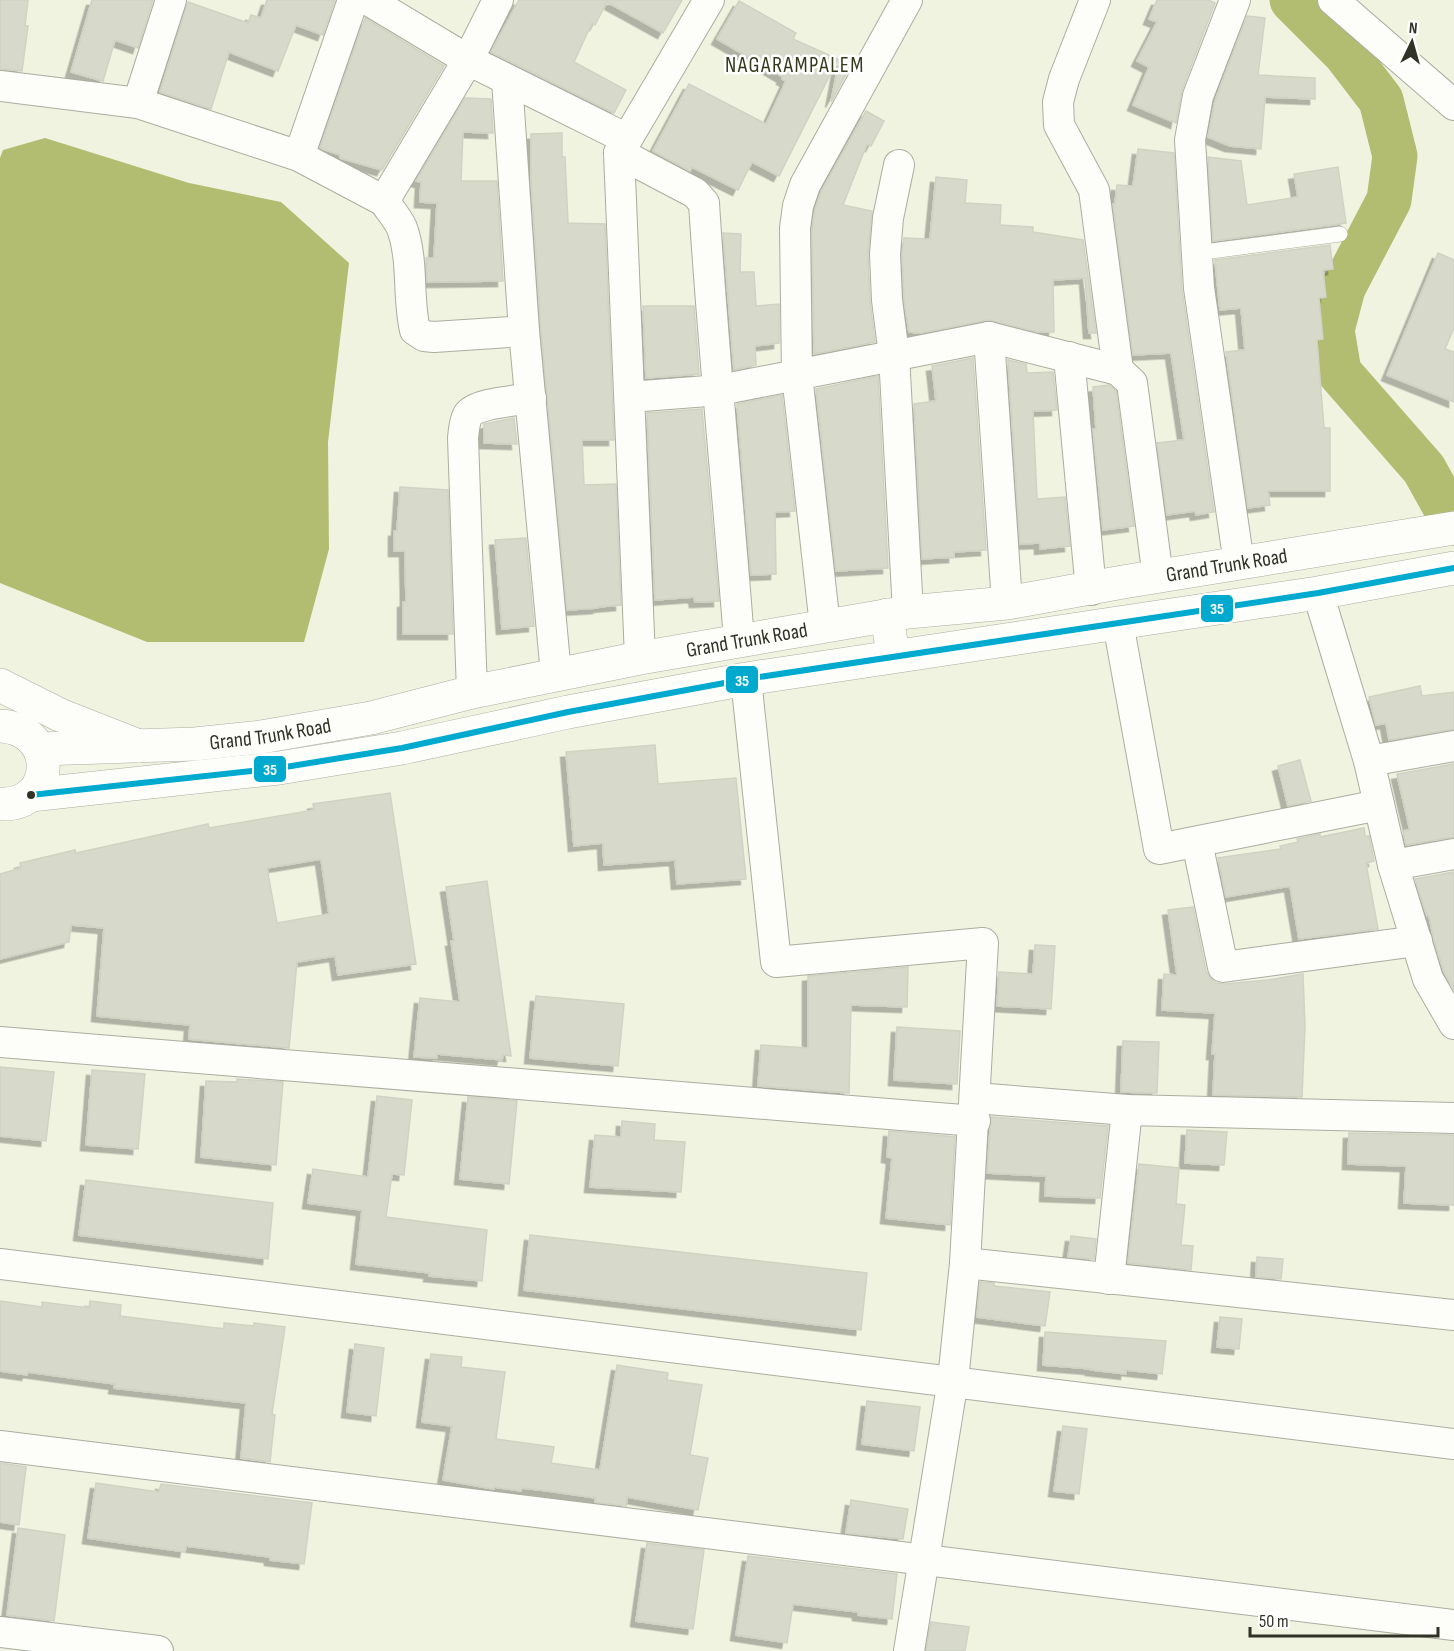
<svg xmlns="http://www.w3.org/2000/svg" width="1454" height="1651" font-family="'Sofia Sans Condensed',sans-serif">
	<defs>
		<filter id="shadow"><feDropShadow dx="-5.5" dy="5.5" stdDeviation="0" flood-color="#0004"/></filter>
	</defs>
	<rect width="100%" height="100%" fill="#eff3e0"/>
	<path fill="#b2bd72" d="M 45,138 L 189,183 L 281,202 L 349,263 L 328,442 L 329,549 L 304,642 L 147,642 L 0,583 L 0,158 L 3,150 Z"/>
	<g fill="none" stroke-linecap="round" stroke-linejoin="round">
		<path stroke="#b2bd72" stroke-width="45" d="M 1292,0 L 1345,53 L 1381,100 L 1395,156 L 1389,200 L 1343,288 L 1332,330 L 1339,372 L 1424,469 L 1454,523"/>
	</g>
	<g fill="#d7dacb" stroke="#d0d3c4" stroke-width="1.5" fill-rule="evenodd" filter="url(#shadow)">
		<path d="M 0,0 L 28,0 L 25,26 L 28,26 L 22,71 L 0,69 Z"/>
		<path d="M 92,0 L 153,0 L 138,48 L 115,40 L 103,81 L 71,72 Z"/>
		<path d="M 267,0 L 335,0 L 323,35 L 296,25 L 278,71 L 229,52 L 211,109 L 160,92 L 188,2 L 248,23 L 251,15 L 261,18 Z"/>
		<path d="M 519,0 L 682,0 L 663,33 L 607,2 L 595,25 L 592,23 L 574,62 L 626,90 L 614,113 L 491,52 Z"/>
		<path d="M 1157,0 L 1208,0 L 1215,3 L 1182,90 L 1176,123 L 1133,105 L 1149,67 L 1137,61 L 1157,22 L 1149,19 Z"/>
		<path d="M 739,1 L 796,33 L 793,39 L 838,59 L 779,176 L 752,162 L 738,190 L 692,167 L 690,171 L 653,151 L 689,84 L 766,124 L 786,81 L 782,79 L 783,77 L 717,39 Z"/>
		<path d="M 1247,16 L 1265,18 L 1258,75 L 1315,78 L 1315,99 L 1265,97 L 1261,149 L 1230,146 L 1208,137 L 1215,101 Z"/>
		<path d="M 365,18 L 444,66 L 382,170 L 340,158 L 340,155 L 320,148 Z"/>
		<path d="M 839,60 L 851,65 L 831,102 L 833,92 Z"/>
		<path d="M 465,98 L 491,99 L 493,133 L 463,132 L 461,181 L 497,181 L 503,281 L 427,282 L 426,258 L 434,258 L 437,203 L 420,202 L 421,182 L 416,181 Z"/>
		<path d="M 866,111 L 884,121 L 871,146 L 867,144 L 843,205 L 872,211 L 868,255 L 870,301 L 875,342 L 814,354 L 812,229 L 815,210 L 821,192 Z"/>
		<path d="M 562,133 L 562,157 L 565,157 L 568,223 L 605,224 L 614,440 L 582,440 L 584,485 L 616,484 L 621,605 L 598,607 L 598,608 L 567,610 L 541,330 L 531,180 L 531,134 Z"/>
		<path d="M 1138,149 L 1174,153 L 1182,290 L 1214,512 L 1196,515 L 1195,511 L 1167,515 L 1157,443 L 1184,440 L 1171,353 L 1133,355 L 1113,204 L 1115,204 L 1117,185 L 1133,186 Z"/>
		<path d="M 1208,157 L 1241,161 L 1247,205 L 1298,197 L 1294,174 L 1338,167 L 1346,223 L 1213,241 Z"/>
		<path d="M 936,177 L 967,180 L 965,203 L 1001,205 L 1000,225 L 1033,227 L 1033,232 L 1083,240 L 1096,333 L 1089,333 L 1085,278 L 1053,280 L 1054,332 L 1038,332 L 988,320 L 921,333 L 909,332 L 904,299 L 902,254 L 904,238 L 930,239 Z"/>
		<path d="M 723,233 L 741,234 L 740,272 L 754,272 L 756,306 L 779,304 L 779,343 L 755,346 L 756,365 L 734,370 Z"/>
		<path d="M 1330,245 L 1333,269 L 1323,270 L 1326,297 L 1319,298 L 1323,339 L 1317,340 L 1324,428 L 1330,428 L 1330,491 L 1268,491 L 1270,505 L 1248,508 L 1226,352 L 1245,350 L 1241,308 L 1220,310 L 1215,260 Z"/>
		<path d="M 1438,253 L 1454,260 L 1454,328 L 1445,349 L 1454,352 L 1454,402 L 1387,375 Z"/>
		<path d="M 643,306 L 694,306 L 699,374 L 646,378 Z"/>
		<path d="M 973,358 L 986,550 L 954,552 L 954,557 L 922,559 L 914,404 L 936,401 L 932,366 Z"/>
		<path d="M 1008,360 L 1026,364 L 1027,373 L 1053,372 L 1057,410 L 1033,411 L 1037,499 L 1065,497 L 1070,546 L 1040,549 L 1040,543 L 1020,544 Z"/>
		<path d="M 878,376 L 888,568 L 836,571 L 816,389 Z"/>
		<path d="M 1109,385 L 1116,391 L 1134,526 L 1103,530 L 1093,429 L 1096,429 L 1093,387 Z"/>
		<path d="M 782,395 L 795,511 L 775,512 L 776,574 L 751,575 L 737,404 Z"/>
		<path d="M 702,409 L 719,601 L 695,602 L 694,597 L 655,600 L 647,413 Z"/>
		<path d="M 514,418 L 517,444 L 484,443 L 484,424 Z"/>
		<path d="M 400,487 L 448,490 L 453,634 L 403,634 L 403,602 L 406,602 L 405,551 L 394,551 L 394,531 L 397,531 Z"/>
		<path d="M 526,538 L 534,626 L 502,629 L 495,540 Z"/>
		<path d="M 1420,686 L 1422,696 L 1454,692 L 1454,729 L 1389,740 L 1386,723 L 1376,725 L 1369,697 Z"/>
		<path d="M 655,745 L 658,784 L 736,778 L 746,879 L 677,884 L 675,860 L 604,865 L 603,843 L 574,846 L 566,752 Z"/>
		<path d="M 1300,760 L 1311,801 L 1288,806 L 1278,766 Z"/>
		<path d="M 1454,764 L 1454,837 L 1406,845 L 1403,831 L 1410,830 L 1397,774 Z"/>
		<path d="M 390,793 L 416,964 L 338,975 L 335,956 L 297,962 L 289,1048 L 189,1039 L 190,1025 L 97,1016 L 104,928 L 71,925 L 69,942 L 0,959 L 0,874 L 21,868 L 20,863 L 75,850 L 76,853 L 208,824 L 209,828 L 314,810 L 313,804 ZM 321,859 L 329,914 L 277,923 L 267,868 Z"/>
		<path d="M 1364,828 L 1365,836 L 1369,836 L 1374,861 L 1366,863 L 1378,929 L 1299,939 L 1290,886 L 1226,897 L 1218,858 L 1281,849 L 1280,846 L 1298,842 L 1297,839 L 1320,834 L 1320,837 Z"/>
		<path d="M 1454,872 L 1454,990 L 1444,972 L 1434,940 L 1429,916 L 1427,916 L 1415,879 Z"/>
		<path d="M 487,881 L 511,1056 L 503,1055 L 502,1060 L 437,1054 L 437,1058 L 414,1057 L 420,998 L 460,1002 L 451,941 L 454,941 L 446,887 Z"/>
		<path d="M 1193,907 L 1206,971 L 1210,978 L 1216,983 L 1225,984 L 1268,980 L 1303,974 L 1305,1026 L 1302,1097 L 1213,1095 L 1215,1054 L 1212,1054 L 1215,1013 L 1162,1010 L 1164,974 L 1177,975 L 1168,910 Z"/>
		<path d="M 1035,945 L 1055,946 L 1051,1009 L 997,1006 L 999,972 L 1033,974 Z"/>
		<path d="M 908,967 L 907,1007 L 851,1005 L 849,1093 L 758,1086 L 761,1045 L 808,1048 L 808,976 Z"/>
		<path d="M 536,996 L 624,1004 L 618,1066 L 530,1058 Z"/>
		<path d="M 897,1027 L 960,1031 L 957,1084 L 894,1080 Z"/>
		<path d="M 1123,1041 L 1159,1042 L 1157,1093 L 1121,1092 Z"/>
		<path d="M 0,1067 L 54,1072 L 46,1141 L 0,1136 Z"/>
		<path d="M 92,1070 L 145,1074 L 138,1149 L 86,1145 Z"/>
		<path d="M 237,1079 L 283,1082 L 276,1165 L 201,1157 L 206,1081 L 237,1082 Z"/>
		<path d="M 377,1096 L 412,1100 L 404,1175 L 392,1174 L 386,1217 L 487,1230 L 482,1281 L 429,1276 L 430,1273 L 356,1264 L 362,1210 L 308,1203 L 313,1169 L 368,1177 Z"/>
		<path d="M 468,1097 L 517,1101 L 509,1184 L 460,1179 Z"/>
		<path d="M 991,1117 L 1108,1126 L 1100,1198 L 1045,1196 L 1046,1176 L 987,1173 Z"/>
		<path d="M 622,1121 L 655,1124 L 654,1140 L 685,1142 L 681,1192 L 590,1187 L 595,1135 L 621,1137 Z"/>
		<path d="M 1187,1130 L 1227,1132 L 1224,1165 L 1185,1163 Z"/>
		<path d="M 889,1131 L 955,1137 L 950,1225 L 886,1218 L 892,1158 L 887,1157 Z"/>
		<path d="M 1349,1133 L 1454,1135 L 1454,1205 L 1404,1203 L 1406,1166 L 1348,1164 Z"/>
		<path d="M 1139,1164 L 1179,1168 L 1176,1204 L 1185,1205 L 1181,1245 L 1193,1246 L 1191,1270 L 1128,1263 Z"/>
		<path d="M 86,1180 L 273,1203 L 268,1259 L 79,1235 Z"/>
		<path d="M 530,1235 L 867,1273 L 861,1330 L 524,1290 Z"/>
		<path d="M 1071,1236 L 1096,1239 L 1094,1259 L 1068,1257 Z"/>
		<path d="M 1257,1257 L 1283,1259 L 1281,1279 L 1256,1277 Z"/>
		<path d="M 980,1282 L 994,1283 L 994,1286 L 1050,1292 L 1045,1326 L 977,1317 Z"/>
		<path d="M 0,1301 L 42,1307 L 42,1302 L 89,1308 L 90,1301 L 121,1305 L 120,1316 L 224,1329 L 224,1323 L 254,1326 L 254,1323 L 285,1327 L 272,1414 L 275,1415 L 270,1462 L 241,1458 L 246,1403 L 114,1388 L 115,1384 L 28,1372 L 27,1375 L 0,1371 Z"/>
		<path d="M 1220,1317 L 1242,1319 L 1239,1349 L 1217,1347 Z"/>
		<path d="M 1045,1332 L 1166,1341 L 1162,1374 L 1126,1370 L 1126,1374 L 1091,1370 L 1092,1369 L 1043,1365 Z"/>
		<path d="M 355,1344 L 384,1348 L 376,1416 L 347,1412 Z"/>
		<path d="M 431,1354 L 462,1357 L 461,1367 L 505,1372 L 496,1439 L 554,1447 L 551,1463 L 600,1470 L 617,1365 L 668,1373 L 667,1380 L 702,1385 L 690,1455 L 708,1458 L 698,1510 L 627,1497 L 626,1506 L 595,1502 L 596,1498 L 548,1491 L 522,1488 L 521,1491 L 494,1487 L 494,1489 L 443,1480 L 452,1426 L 422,1422 Z"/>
		<path d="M 867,1401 L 920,1407 L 914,1451 L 862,1444 Z"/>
		<path d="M 1063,1426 L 1087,1429 L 1079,1494 L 1054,1491 Z"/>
		<path d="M 0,1463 L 26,1467 L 19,1525 L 0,1522 Z"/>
		<path d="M 96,1483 L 159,1492 L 161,1484 L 312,1503 L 304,1564 L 270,1560 L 270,1557 L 186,1546 L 185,1552 L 88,1538 Z"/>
		<path d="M 851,1500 L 908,1509 L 903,1539 L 846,1533 Z"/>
		<path d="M 18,1528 L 65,1535 L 54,1621 L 7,1615 Z"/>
		<path d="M 647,1543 L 704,1550 L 693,1629 L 636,1621 Z"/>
		<path d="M 748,1556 L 897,1574 L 892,1619 L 858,1615 L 858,1612 L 793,1604 L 787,1643 L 736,1635 Z"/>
		<path d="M 931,1622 L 969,1627 L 965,1651 L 926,1651 Z"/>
	</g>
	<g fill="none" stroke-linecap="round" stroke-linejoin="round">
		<defs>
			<path id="service" d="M 1196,253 L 1340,234"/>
			<g id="minor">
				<path d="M 368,0 L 468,60 L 627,139"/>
				<path d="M 1235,0 L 1198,96 L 1190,140 L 1199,288 L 1239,564"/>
				<path d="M 1333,0 L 1454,105"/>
				<path d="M 507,80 L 524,331 L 556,674"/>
				<path d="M 0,86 L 138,103 L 299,156 L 384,201 L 468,60 L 498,0"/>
				<path d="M 138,103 L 171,0"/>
				<path d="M 619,153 L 695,193 L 704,203 C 713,349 728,495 739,641"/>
				<path d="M 299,156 L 353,0"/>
				<path d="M 899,165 L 888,218 L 885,254 L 887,300 L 894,355 L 908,612"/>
				<path d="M 384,201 C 390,210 398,219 402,228 C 414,262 407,296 415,330 L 424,336 L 434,337 L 524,331"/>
				<path d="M 989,337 L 1007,603"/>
				<path d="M 1069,357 L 1091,590"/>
				<path d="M 1118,370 L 1132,383 L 1158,577"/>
				<path d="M 630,397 L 720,390 L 989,337 L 1118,370 L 1094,190 L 1059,125 L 1058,102 L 1064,79 L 1095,0"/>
				<path d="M 1318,593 L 1369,761 L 1393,865 L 1428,979 L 1454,1024"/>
				<path d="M 1118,623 L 1159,849 L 1379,805"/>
				<path d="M 825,626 L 797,375 L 795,228 L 798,206 L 805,185 L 907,0"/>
				<path d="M 640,658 L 619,153 L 709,0"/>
				<path d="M 746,679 L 776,962 L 983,943 L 965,1263 L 953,1380 L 909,1651"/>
				<path d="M 472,692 L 463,438 C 464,430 464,422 468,415 C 475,403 517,401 531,398"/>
				<path d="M 1369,761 L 1454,746"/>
				<path d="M 1197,842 L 1223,967 L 1417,941"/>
				<path d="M 1393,865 L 1454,854"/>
				<path d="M 0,1042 L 975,1121"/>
				<path d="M 975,1098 L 1127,1110 L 1454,1118"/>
				<path d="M 965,1263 L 1454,1315"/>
				<path d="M 0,1264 L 1454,1444"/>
				<path d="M 1109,1279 L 1127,1110"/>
				<path d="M 0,1446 L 1454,1625"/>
				<path d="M 0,1632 L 158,1651"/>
			</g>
			<g id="secondary">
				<path id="s1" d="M 40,749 L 195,744 L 261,737 L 371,718 L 472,692 L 640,658 L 908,612 L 1007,603 L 1123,582 L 1454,528"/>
				<path d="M 31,795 L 279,768 L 402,748 L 568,712 L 746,679 L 1318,593 L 1454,568"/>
			</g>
			<path id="primary" d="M 887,615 L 893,656"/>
			<g id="trunk">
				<path d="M 0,685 L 60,715 L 139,746"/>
				<path d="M 0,726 C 59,729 56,807 0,804"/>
			</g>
		</defs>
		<use href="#service" stroke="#aaae9f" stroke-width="16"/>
		<use href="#minor" stroke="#aaae9f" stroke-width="32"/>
		<use href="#secondary" stroke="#aaae9f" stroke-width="34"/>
		<use href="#primary" stroke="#aaae9f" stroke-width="34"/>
		<use href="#trunk" stroke="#aaae9f" stroke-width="34"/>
		<use href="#service" stroke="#fdfdfa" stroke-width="15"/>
		<use href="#minor" stroke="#fdfdfa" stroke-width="30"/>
		<use href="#secondary" stroke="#fdfdfa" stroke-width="33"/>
		<use href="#primary" stroke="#fdfdfa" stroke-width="33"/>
		<use href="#trunk" stroke="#fdfdfa" stroke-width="33"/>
		<defs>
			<path id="bus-1" d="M 31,795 L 279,768 L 402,748 L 568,712 L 746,679 L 1318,593 L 1454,568"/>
		</defs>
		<use href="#bus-1" stroke="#fff" stroke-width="10"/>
		<use href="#bus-1" stroke="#00a9ce" stroke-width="6"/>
	</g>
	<circle fill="#303225" stroke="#fff" stroke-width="2" cx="31" cy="795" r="5"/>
	<g text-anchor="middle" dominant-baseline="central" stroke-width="5" stroke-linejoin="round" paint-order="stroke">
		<g font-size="21" fill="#303225" stroke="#fff">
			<text stroke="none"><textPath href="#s1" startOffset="1203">Grand Trunk Road</textPath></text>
			<text stroke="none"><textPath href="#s1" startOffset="717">Grand Trunk Road</textPath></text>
			<text stroke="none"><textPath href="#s1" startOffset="231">Grand Trunk Road</textPath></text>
		</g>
		<g font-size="22" letter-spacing="1.5" fill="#363a1d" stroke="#fff">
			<text x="795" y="65">NAGARAMPALEM</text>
		</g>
	</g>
	<g stroke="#fff" stroke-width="2">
		<rect x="1200" y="594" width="34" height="29" rx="6" fill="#00a9ce"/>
		<rect x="725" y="665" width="34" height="29" rx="6" fill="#00a9ce"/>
		<rect x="253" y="755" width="34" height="28" rx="6" fill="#00a9ce"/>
	</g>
	<g font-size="16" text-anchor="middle" font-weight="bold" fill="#fff">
		<text x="1217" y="614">35</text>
		<text x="742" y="686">35</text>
		<text x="270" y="775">35</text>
	</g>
	<g transform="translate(1412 42) rotate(5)" stroke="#ffffff" stroke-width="4.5" paint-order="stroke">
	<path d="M0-4.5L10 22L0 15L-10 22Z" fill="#303225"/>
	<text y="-9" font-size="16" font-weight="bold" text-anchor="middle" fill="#303225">N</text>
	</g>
	<path d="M1250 1627v9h188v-9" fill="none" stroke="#303225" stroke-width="3"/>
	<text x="1259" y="1627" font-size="18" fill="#303225" stroke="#ffffff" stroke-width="4.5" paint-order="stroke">50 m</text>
</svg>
